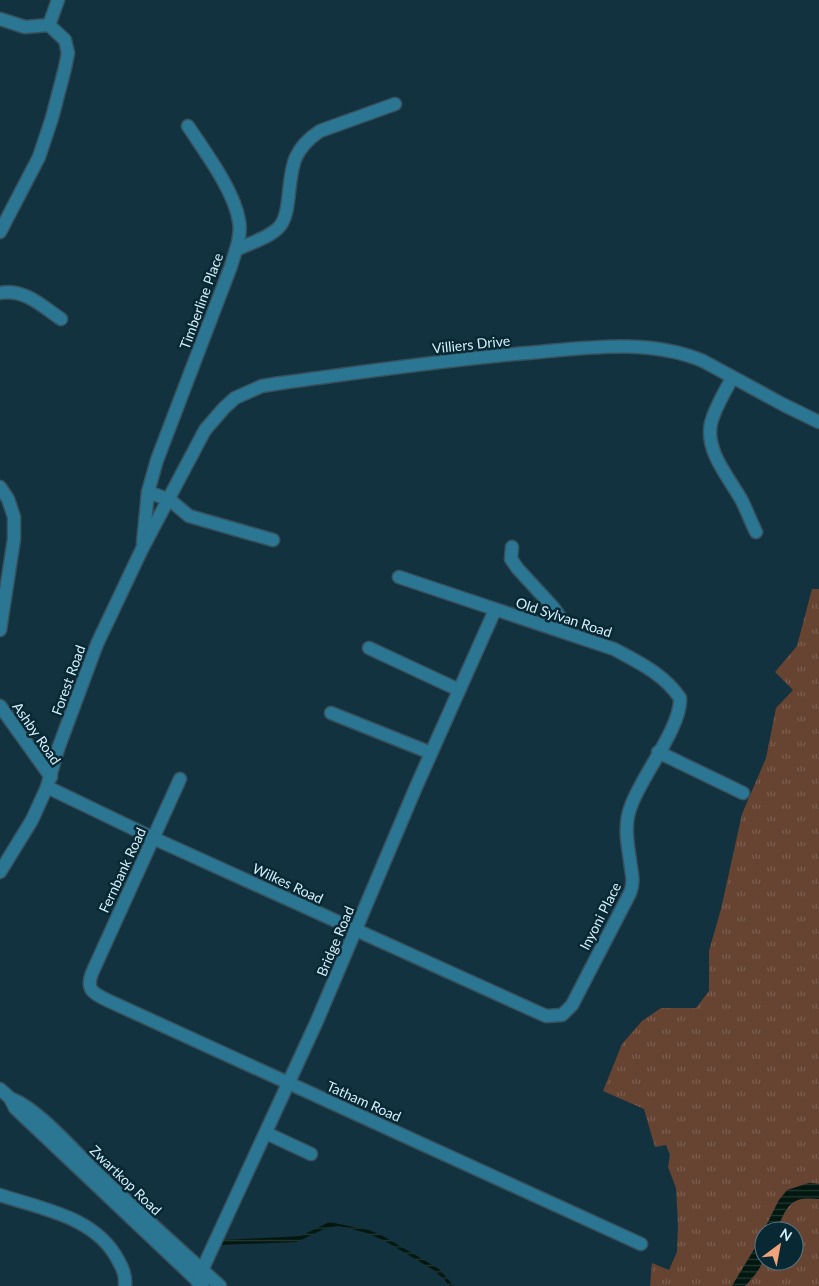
<svg xmlns="http://www.w3.org/2000/svg" width="819" height="1286" font-family="Lato,sans-serif">
	<defs>
		<pattern id="park-tufts" width="24" height="20" patternUnits="userSpaceOnUse" patternTransform="scale(1.25)"><rect width="24" height="20" fill="#674432"/><path d="M3 7l-1-3M5 7V3M7 7l1-3M15 17l-1-3M17 17v-4M19 17l1-3" fill="none" stroke="#7c5f51"/></pattern>
		<pattern id="water-rules" width="6" height="5" patternUnits="userSpaceOnUse" patternTransform="scale(1.25)"><rect width="6" height="5" fill="#01170f"/><path d="M0 2.5h6" fill="none" stroke="#253933"/></pattern>
	</defs>
	<rect width="100%" height="100%" fill="#13323f"/>
	<g fill="url(#park-tufts)">
		<path d="M 812,589 L 819,589 L 819,1184 L 809,1183 L 779,1200 L 755,1248 L 732,1286 L 650,1286 L 652,1263 L 669,1270 L 677,1252 L 678,1224 L 676,1188 L 668,1167 L 670,1155 L 666,1145 L 655,1147 L 644,1109 L 603,1091 L 622,1044 L 642,1021 L 661,1008 L 696,1008 L 709,991 L 709,951 L 721,909 L 742,814 L 766,758 L 776,708 L 793,690 L 775,672 L 797,646 Z"/>
		<path d="M 797,1198 L 819,1199 L 819,1286 L 745,1286 L 764,1261 L 794,1261 L 794,1231 L 777,1231 C 781,1217 786,1208 797,1198 Z"/>
	</g>
	<g fill="url(#water-rules)">
		<path d="M 809,1183 L 819,1184 L 819,1199 C 791,1195 785,1207 777,1231 L 764,1231 C 764,1260 766,1264 745,1286 L 732,1286 L 755,1248 L 779,1200 L 787,1190 Z"/>
		<path d="M 329,1222 L 369,1230 L 383,1236 L 439,1269 L 454,1286 L 449,1286 L 444,1279 L 432,1269 L 385,1241 L 367,1233 L 339,1226 L 326,1228 L 297,1242 L 220,1245 L 222,1240 L 301,1236 Z"/>
	</g>
	<g fill="none" stroke-linecap="round" stroke-linejoin="round">
		<defs>
			<g id="minor">
				<path d="M 0,19 L 25,27 L 49,25"/>
				<path d="M 0,232 L 39,157 L 52,118 L 65,68 L 68,53 L 65,40 L 49,25 L 58,0"/>
				<path d="M 236,250 C 249,243 270,238 280,226 C 285,220 287,210 288,201 C 292,169 290,151 320,131 L 395,104"/>
				<path d="M 0,293 C 24,288 42,306 61,319"/>
				<path d="M 732,378 C 725,392 715,407 711,423 C 705,452 729,477 742,501 C 747,511 751,522 756,532"/>
				<path d="M 0,487 L 8,499 L 14,517 L 14,539 L 0,630"/>
				<path d="M 148,492 L 170,500 L 189,516 L 273,540"/>
				<path d="M 143,543 L 148,492 L 157,460 L 231,266 C 235,252 242,236 239,221 C 234,190 205,152 188,126"/>
				<path d="M 512,547 L 511,559 L 518,569 L 553,607 L 564,623 L 563,631"/>
				<path d="M 369,648 L 459,690"/>
				<path d="M 0,706 L 51,777"/>
				<path d="M 331,713 L 431,753"/>
				<path d="M 658,752 L 743,793"/>
				<path d="M 180,779 L 92,973 C 85,991 95,994 109,1001 L 641,1244"/>
				<path d="M 47,787 L 153,838 L 546,1016 L 562,1015 L 572,1005 L 630,893 C 635,881 631,872 630,860 C 627,842 624,823 631,806 C 641,777 682,726 680,698 C 664,674 638,662 614,649 L 399,577"/>
				<path d="M 0,872 L 32,820 L 47,787 L 58,749 L 97,644 L 142,549 L 205,430 L 224,408 L 235,398 L 262,386 L 281,383 C 363,372 444,360 527,353 C 585,348 648,338 703,361 L 784,405 L 819,422"/>
				<path d="M 0,1089 L 10,1098 L 15,1108 L 203,1286"/>
				<path d="M 12,1099 C 38,1109 72,1149 93,1169 C 134,1209 177,1247 220,1286"/>
				<path d="M 266,1133 L 311,1154"/>
				<path d="M 0,1195 C 42,1209 96,1217 118,1260 C 123,1269 126,1276 125,1286"/>
				<path d="M 197,1281 L 317,1021 L 416,787 L 495,610"/>
			</g>
		</defs>
		<use href="#minor" stroke="#37515d" stroke-width="15"/>
		<use href="#minor" stroke="#2a7693" stroke-width="12"/>
	</g>
	<g text-anchor="middle" dominant-baseline="central" stroke-width="5" stroke-linejoin="round" paint-order="stroke">
		<g font-size="14" fill="#d5effc" stroke="#082834">
			<text transform="translate(201 301) rotate(-70)">Timberline Place</text>
			<text transform="translate(471 344) rotate(-6)">Villiers Drive</text>
			<text transform="translate(564 617) rotate(18)">Old Sylvan Road</text>
			<text transform="translate(68 680) rotate(-70)">Forest Road</text>
			<text transform="translate(37 733) rotate(55)">Ashby Road</text>
			<text transform="translate(122 870) rotate(-65)">Fernbank Road</text>
			<text transform="translate(288 883) rotate(25)">Wilkes Road</text>
			<text transform="translate(600 916) rotate(-63)">Inyoni Place</text>
			<text transform="translate(335 941) rotate(-67)">Bridge Road</text>
			<text transform="translate(364 1101) rotate(24)">Tatham Road</text>
			<text transform="translate(126 1180) rotate(44)">Zwartkop Road</text>
		</g>
	</g>
	<g transform="translate(779 1246) rotate(32)"><circle r="24" fill="#082834" stroke="#5a7884"/>
	<path d="M0-4L9 19L0 12L-9 19Z" fill="#f0a27a"/>
	<text y="-8" font-size="14" font-weight="bold" text-anchor="middle" fill="#d5effc">N</text>
	</g>
</svg>
